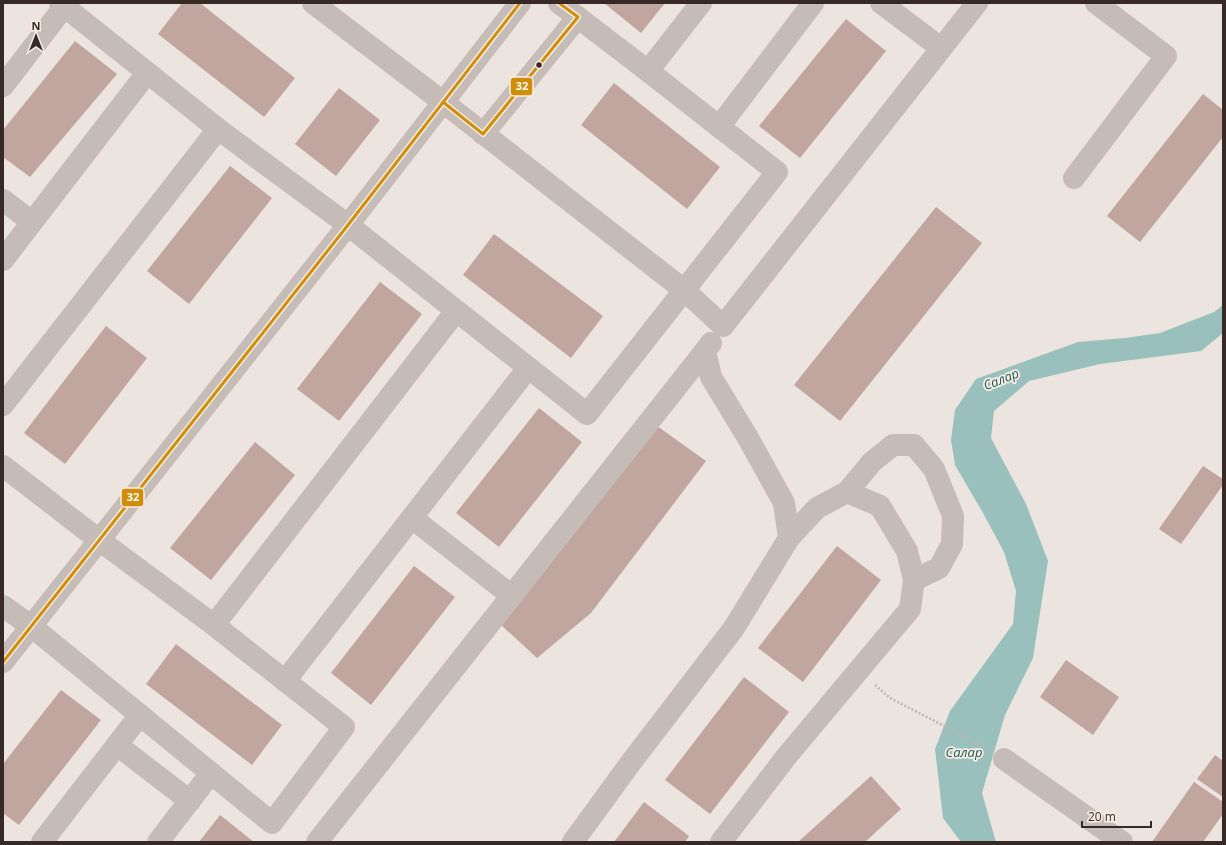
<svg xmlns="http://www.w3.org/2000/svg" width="1226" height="845" font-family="'Open Sans',sans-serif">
	<rect width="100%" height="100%" fill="#ece4de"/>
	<path fill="#99c0bc" d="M 1223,305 L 1223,333 L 1201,351 L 1100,364 L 1029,381 L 994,411 L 991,438 L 1026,504 L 1048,561 L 1033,658 L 1005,715 L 982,793 L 996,842 L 961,842 L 943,818 L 935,749 L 950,711 L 1013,624 L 1016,591 L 1004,552 L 983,513 L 955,465 L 951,440 L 955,410 L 976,379 L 1078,342 L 1125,338 L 1160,333 L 1214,312 Z"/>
	<g fill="#c1a59f">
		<path d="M 182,3 L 200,3 L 295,78 L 264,117 L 158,34 Z"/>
		<path d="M 604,3 L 665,3 L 641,33 Z"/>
		<path d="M 846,19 L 886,51 L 800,158 L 759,126 Z"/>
		<path d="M 75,41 L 117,74 L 30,177 L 3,157 L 3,130 Z"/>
		<path d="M 614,83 L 720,167 L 687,209 L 581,125 Z"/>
		<path d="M 339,88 L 380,120 L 336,176 L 295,144 Z"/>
		<path d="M 1203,94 L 1223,110 L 1223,137 L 1140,242 L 1107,216 Z"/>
		<path d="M 230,166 L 272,198 L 189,304 L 147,271 Z"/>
		<path d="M 936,207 L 982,243 L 840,421 L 794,385 Z"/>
		<path d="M 494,234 L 603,316 L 571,358 L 463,275 Z"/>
		<path d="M 380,282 L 422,314 L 339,421 L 297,389 Z"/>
		<path d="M 106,326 L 147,358 L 65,464 L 24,433 Z"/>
		<path d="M 539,408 L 582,442 L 499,547 L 456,513 Z"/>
		<path d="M 657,426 L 706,461 L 591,613 L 537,658 L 500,624 Z"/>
		<path d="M 255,442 L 295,475 L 211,580 L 170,548 Z"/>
		<path d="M 1203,466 L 1223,479 L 1223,485 L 1181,544 L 1159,529 Z"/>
		<path d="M 837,546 L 881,580 L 803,682 L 758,648 Z"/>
		<path d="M 414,566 L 455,597 L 371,705 L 331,673 Z"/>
		<path d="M 176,644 L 282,725 L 252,765 L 146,684 Z"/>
		<path d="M 1066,660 L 1119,697 L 1093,735 L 1040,697 Z"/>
		<path d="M 744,677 L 789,712 L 710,814 L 665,780 Z"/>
		<path d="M 61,690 L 101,720 L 19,825 L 3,813 L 3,764 Z"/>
		<path d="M 1215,755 L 1223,761 L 1223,797 L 1197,779 Z"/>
		<path d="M 871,776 L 901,809 L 865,842 L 798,842 Z"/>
		<path d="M 1194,782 L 1223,802 L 1223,814 L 1203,842 L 1152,842 Z"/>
		<path d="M 644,802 L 689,836 L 685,842 L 614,842 Z"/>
		<path d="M 220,815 L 254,842 L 199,842 Z"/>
	</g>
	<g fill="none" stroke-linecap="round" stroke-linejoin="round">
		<path stroke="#beb5b0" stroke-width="2.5" stroke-dasharray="2 2" stroke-linecap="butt" d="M 875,685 L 890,698 L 985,747"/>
		<g stroke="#c5bcb7" stroke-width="22">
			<path d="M 60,3 L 218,129 L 348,225 L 587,414 L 777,172 L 648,71 L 701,3"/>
			<path d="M 313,3 L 443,102 L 684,290 L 723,326 L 977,3"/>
			<path d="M 559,3 L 648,71"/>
			<path d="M 881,3 L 941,48"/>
			<path d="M 3,86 L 64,7"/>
			<path d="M 719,127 L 813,3"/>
			<path d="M 483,134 L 578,17"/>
			<path d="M 1074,178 L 1166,56 L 1096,3"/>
			<path d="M 3,200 L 32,222"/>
			<path d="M 3,260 L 147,73"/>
			<path d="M 3,405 L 218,129"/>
			<path d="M 3,466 L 99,540 L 214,625 L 456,311"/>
			<path d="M 847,492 L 872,462 L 893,445 L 914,445 L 934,469 L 953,516 L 952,544 L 939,568 L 914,580"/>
			<path d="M 412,518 L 512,596"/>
			<path d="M 3,606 L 31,626 L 272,823 L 344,727 L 214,625"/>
			<path d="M 3,662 L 348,225 L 520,3"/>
			<path d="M 285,681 L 528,368"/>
			<path d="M 117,745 L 190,801"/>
			<path d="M 1004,759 L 1122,842"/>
			<path d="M 42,842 L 140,715"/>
			<path d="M 158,842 L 211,773"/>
			<path d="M 317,842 L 705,351"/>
			<path d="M 573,842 L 629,765 L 734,628 L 789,538 L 784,503 L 748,438 L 711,377 L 705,351 L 711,343"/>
			<path d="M 721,842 L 786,757 L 910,609 L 914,580 L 907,551 L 880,506 L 847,492 L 817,508 L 789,538"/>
		</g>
		<defs>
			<g id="bus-1">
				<path d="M 443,102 L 483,134 L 578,17 L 559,3"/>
				<path d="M 3,662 L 348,225 L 520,3"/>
			</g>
		</defs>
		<use href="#bus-1" stroke="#faeee4" stroke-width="6"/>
		<use href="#bus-1" stroke="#d08d08" stroke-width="3"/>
	</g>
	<circle fill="#362926" stroke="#faeee4" stroke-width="1.5" cx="539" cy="65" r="3.5"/>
	<g text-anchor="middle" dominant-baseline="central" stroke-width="3.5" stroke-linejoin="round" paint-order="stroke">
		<g font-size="13" font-style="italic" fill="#195956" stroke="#faeee4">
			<text transform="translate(1001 379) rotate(-22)">Салар</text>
			<text x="964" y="752">Салар</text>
		</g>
	</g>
	<g stroke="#faeee4" stroke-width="1.5">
		<rect x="510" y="77" width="23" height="19" rx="4" fill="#d08d08"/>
		<rect x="121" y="488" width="23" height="19" rx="4" fill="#d08d08"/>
	</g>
	<g font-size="11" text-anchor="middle" font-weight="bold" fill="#fff">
		<text x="522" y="90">32</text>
		<text x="133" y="501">32</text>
	</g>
	<rect width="1226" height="845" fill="none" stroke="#362926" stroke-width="8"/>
	<g transform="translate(36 36)" stroke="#faeee4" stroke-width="3" paint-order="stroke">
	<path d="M0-3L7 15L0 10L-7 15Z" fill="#362926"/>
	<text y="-6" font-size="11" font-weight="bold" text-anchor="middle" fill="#362926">N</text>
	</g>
	<path d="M1082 821v6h69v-6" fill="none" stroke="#362926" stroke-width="2"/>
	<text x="1088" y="821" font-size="12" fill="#362926" stroke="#faeee4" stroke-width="3" paint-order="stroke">20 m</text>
</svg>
